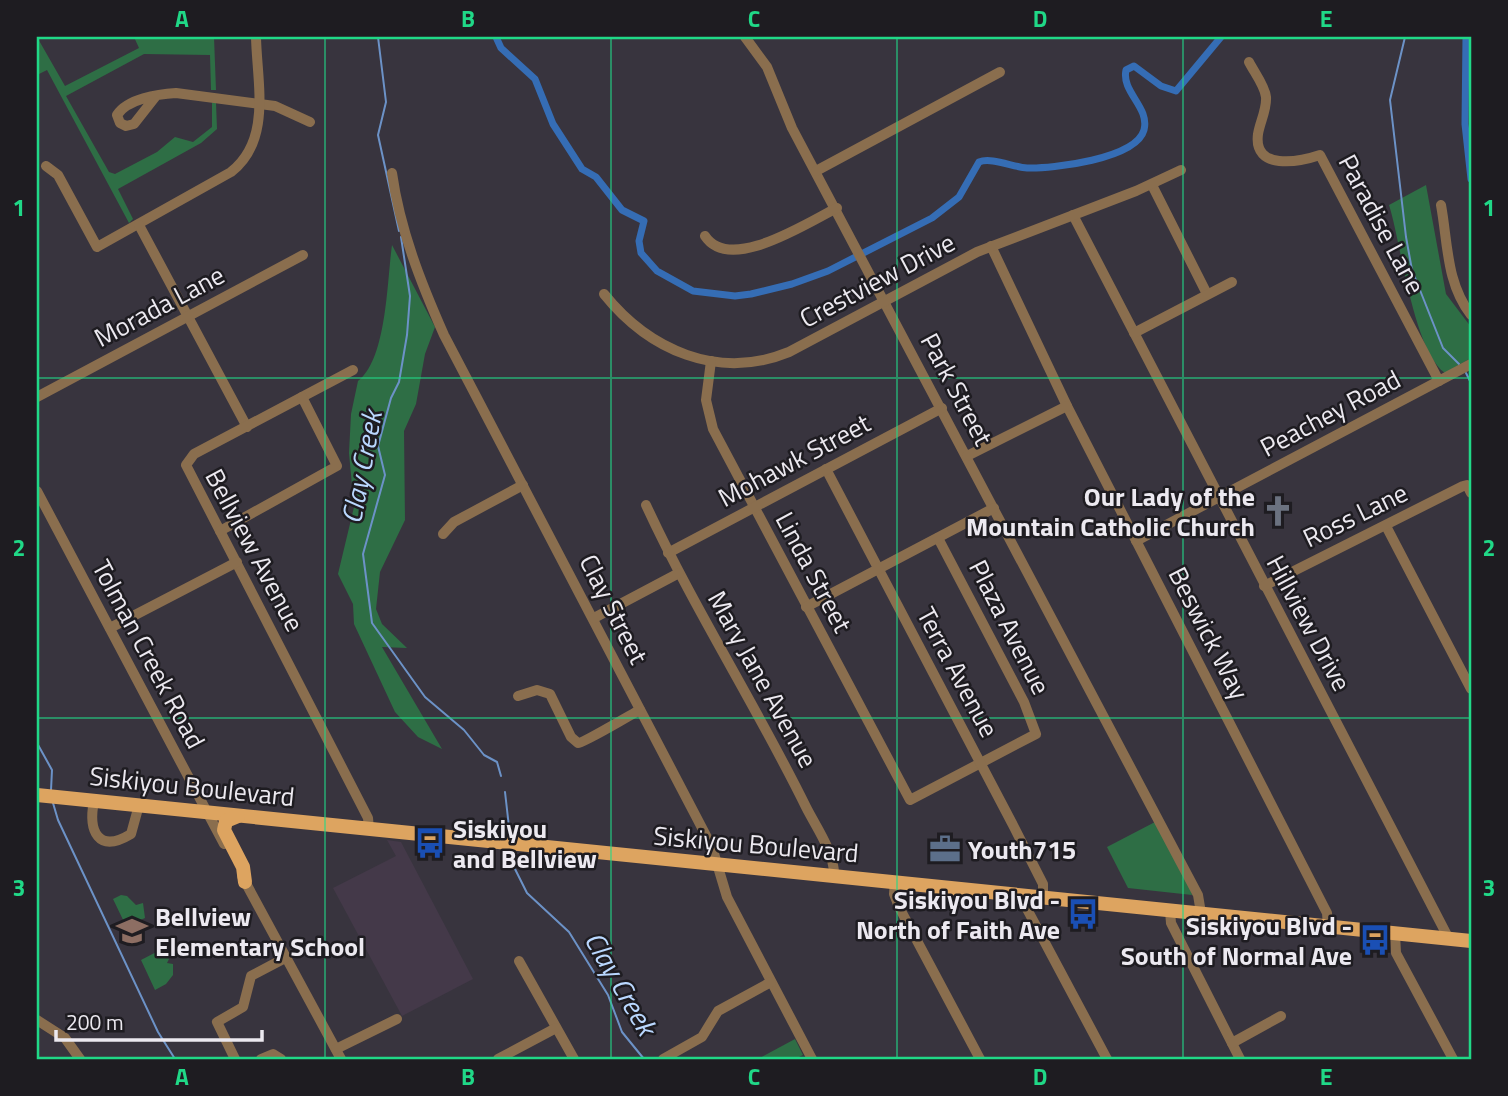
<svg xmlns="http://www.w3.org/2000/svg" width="1508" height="1096" font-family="'Titillium Web',sans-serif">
	<rect width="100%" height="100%" fill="#38343e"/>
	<path fill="#443949" d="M 387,840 L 401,842 L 473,979 L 402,1016 L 333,888 L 396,856 Z"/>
	<g fill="#2e6e45">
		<path d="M 37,37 L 65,86 L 139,48 L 134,37 L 214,37 L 216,90 L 211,90 L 210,55 L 144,54 L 66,96 L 109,172 L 115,174 L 157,152 L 175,137 L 193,142 L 212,127 L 212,102 L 216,103 L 217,129 L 201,143 L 118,189 L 133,219 L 129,223 L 47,70 L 37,75 Z"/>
		<path d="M 1426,185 L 1446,294 L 1471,327 L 1471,358 L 1445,373 C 1413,351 1401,242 1389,205 Z"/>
		<path d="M 392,245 L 435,327 L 425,354 L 416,404 L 404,431 L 405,520 L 380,572 L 376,609 L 382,624 L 407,648 L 382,647 L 442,749 L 418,737 L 395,712 L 354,624 L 353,604 L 338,574 L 354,507 L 349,453 L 351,414 L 358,381 C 387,359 387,280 392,245 Z"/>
		<path d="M 1155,822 L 1191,891 L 1192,895 L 1128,888 L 1107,847 Z"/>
		<path d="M 121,895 L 127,896 L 136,905 L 143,903 L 145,918 L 126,926 L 113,899 Z"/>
		<path d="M 164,948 L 169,959 L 167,963 L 173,964 L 173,975 L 166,984 L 155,990 L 141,960 Z"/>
		<path d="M 795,1039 L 803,1055 L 795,1059 L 758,1059 Z"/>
	</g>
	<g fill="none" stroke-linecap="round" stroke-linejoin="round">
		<g stroke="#6c92c7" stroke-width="2">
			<path d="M 378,37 L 386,102 L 378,135 L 399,231"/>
			<path d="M 1405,37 L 1390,100 L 1406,237 L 1412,270 L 1443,348 L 1459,364"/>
			<path d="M 401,237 L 410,296 L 407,335 L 399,382 L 391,398 L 378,446 L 385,475 L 363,554 L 372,623 L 425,697 L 464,730 L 484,755 L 497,762 L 501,776"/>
			<path d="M 1466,373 L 1471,383"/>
			<path d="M 37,743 L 52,770 L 51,790"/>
			<path d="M 505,792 L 509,827"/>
			<path d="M 53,803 L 58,820 L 158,1032 L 175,1059"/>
			<path d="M 512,863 L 527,893 L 569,932 L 608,995 L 622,1032 L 644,1059"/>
		</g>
		<g stroke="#356db5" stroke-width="7">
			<path d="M 496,37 L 501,48 L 535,79 L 553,124 L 582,169 L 596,177 L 622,210 L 644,221 L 639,241 L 641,253 L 657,271 L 693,291 L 735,296 L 751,294 L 792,284 L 828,271 L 932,218 L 959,197 L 979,162 C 991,157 1013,167 1027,168 C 1052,169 1136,159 1144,130 C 1150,107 1121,92 1126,70 L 1134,66 L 1161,86 L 1176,91 L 1221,37"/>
			<path d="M 1466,37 L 1465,124 L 1471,179"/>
		</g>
		<g stroke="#8a6e4e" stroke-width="10">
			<path d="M 745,37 L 767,67 L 792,128 L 1198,895 L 1201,913"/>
			<path d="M 1249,62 C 1254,72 1265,86 1266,97 C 1267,109 1260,122 1258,134 C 1253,171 1299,162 1320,155 L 1439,381"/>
			<path d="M 156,96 L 134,124 L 126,126 L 120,123 L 117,115 C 127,99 158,94 176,93 L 275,106 L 310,122"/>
			<path d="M 46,166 L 58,175 L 97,247 L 231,172 C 272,140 257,83 256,37"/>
			<path d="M 816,171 L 1000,72"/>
			<path d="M 392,173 C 400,230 421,283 444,335 L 712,847 L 727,897 L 812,1059"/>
			<path d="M 1152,185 L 1207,294"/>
			<path d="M 1441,205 C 1448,243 1446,283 1471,315"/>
			<path d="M 1073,215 L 1449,939"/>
			<path d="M 139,225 L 247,427"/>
			<path d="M 705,236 C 730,274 808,222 837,208"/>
			<path d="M 991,246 L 1067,406 L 1327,913 L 1328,926"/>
			<path d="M 604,294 C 649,350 718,381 789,352 L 977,252 L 1136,191 L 1181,170"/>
			<path d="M 1134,333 L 1232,282"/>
			<path d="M 711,361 L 706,400 L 713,429 L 910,800 L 1036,734 L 1024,702 L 938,538"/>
			<path d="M 353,370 L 194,454 L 186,465 L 368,818 L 369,829"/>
			<path d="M 37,397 L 303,255"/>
			<path d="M 967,456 L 1067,406"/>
			<path d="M 826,469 L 1014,827 L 1043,884 L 1043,897"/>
			<path d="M 37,491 L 224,844"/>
			<path d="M 646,505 C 694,609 756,705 806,807 C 816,827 835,853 834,876"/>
			<path d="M 1386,526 L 1471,689"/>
			<path d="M 220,531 L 337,466 L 302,397"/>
			<path d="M 443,534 L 454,522 L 523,485"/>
			<path d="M 1136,541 L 1471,364"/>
			<path d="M 668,553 L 942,408"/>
			<path d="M 1264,586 L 1463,486 L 1467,485 L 1471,493"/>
			<path d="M 806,607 L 994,508"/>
			<path d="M 594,618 L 679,573"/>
			<path d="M 110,628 L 237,562"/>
			<path d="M 518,696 L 537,690 L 550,694 L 571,737 L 578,743 C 584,743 628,716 640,710"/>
			<path d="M 94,801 C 88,831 98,854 131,834 L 139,805"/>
			<path d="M 242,876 L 341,1059"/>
			<path d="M 895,882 L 894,894 L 899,907 L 980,1059"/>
			<path d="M 1026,896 L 1027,909 L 1107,1059"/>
			<path d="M 1170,911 L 1171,923 L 1240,1059"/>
			<path d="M 1395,934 L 1396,953 L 1453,1059"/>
			<path d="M 519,961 L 574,1059"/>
			<path d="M 37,1020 L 65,1038 L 80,1059"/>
			<path d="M 1232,1043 L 1281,1016"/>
			<path d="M 336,1049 L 397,1019"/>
			<path d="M 235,1059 L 217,1022 L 243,1007 L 251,976 L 287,957"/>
			<path d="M 261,1059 L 273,1054 L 281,1059"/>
			<path d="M 498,1059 L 556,1028"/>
			<path d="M 663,1059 L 702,1037 L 718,1011 L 771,982"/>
		</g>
		<g stroke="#dda460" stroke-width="14">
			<path d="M 37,795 L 1471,941"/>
			<path d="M 238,816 L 226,821 L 224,830 L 243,867 L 245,882"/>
		</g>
	</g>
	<path fill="none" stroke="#20d887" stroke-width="2" stroke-opacity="0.55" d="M 325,37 L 325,1059M 611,37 L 611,1059M 897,37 L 897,1059M 1183,37 L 1183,1059M 37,378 L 1471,378M 37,718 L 1471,718"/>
	<defs>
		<symbol id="church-bare" viewBox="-9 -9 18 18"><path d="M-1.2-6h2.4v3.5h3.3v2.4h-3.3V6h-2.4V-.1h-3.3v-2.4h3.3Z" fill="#6b7280" stroke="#1e1c21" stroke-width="2.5" paint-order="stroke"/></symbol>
		<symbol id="bus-bare" viewBox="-9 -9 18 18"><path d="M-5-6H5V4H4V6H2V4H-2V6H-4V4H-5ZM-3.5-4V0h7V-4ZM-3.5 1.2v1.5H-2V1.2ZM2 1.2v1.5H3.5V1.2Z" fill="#1a4fb4" stroke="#1e1c21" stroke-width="2.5" paint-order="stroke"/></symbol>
		<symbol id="office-bare" viewBox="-9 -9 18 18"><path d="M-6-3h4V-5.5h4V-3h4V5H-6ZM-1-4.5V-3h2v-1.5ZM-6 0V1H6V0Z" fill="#5c6f8a" stroke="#1e1c21" stroke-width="2.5" paint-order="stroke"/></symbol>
		<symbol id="school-bare" viewBox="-9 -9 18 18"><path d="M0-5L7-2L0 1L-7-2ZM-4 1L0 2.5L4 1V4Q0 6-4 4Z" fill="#8d6e63" stroke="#1e1c21" stroke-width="2.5" paint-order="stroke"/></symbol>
	</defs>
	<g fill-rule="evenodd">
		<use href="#church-bare" x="1256" y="489" width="44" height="44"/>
		<use href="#bus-bare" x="408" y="821" width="44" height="44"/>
		<use href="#office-bare" x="923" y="827" width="44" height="44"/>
		<use href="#bus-bare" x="1061" y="892" width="44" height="44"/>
		<use href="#school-bare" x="110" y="909" width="44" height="44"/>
		<use href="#bus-bare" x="1353" y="918" width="44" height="44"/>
	</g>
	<g text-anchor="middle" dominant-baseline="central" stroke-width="5" stroke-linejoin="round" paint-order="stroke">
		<g font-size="26" fill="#ece9f0" stroke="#1e1c21">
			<text transform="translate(1382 224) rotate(62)">Paradise Lane</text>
			<text transform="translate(877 280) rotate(-28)">Crestview Drive</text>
			<text transform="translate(159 306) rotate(-28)">Morada Lane</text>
			<text transform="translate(957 389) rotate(62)">Park Street</text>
			<text transform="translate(1330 413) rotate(-28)">Peachey Road</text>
			<text transform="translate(794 460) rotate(-28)">Mohawk Street</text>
			<text transform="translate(1355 515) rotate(-26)">Ross Lane</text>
			<text transform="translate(255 550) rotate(62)">Bellview Avenue</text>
			<text transform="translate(814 572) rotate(62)">Linda Street</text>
			<text transform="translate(614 609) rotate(63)">Clay Street</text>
			<text transform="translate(1309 623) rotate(62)">Hillview Drive</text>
			<text transform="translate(1010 627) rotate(63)">Plaza Avenue</text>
			<text transform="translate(1209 633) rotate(63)">Beswick Way</text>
			<text transform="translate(149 654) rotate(62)">Tolman Creek Road</text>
			<text transform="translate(958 672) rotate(62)">Terra Avenue</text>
			<text transform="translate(763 679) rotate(61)">Mary Jane Avenue</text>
			<text transform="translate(192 786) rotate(6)">Siskiyou Boulevard</text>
			<text transform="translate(756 844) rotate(5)">Siskiyou Boulevard</text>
		</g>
		<g font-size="26" font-weight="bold" fill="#ece9f0" stroke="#1e1c21" text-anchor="end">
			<text x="1255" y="496">Our Lady of the<tspan x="1255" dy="30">Mountain Catholic Church</tspan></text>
			<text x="453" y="828" text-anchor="start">Siskiyou<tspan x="453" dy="30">and Bellview</tspan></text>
			<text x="968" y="849" text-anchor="start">Youth715</text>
			<text x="1060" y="899">Siskiyou Blvd -<tspan x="1060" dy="30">North of Faith Ave</tspan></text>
			<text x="155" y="916" text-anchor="start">Bellview<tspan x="155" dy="30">Elementary School</tspan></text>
			<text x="1352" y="925">Siskiyou Blvd -<tspan x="1352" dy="30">South of Normal Ave</tspan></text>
		</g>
		<g font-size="28" font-style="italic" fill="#bad8ff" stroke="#1e1c21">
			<text transform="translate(361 467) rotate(-79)">Clay Creek</text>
			<text transform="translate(621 983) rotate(60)">Clay Creek</text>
		</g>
	</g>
	<rect width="1508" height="1096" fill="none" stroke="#1e1c21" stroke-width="77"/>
	<path d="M56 1030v10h206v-10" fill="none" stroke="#ece9f0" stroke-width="3.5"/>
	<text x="66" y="1030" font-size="21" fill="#ece9f0" stroke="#1e1c21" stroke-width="5" paint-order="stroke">200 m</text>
	<rect x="38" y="38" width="1432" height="1020" fill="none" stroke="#20d887" stroke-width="2.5"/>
	<g font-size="23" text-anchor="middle" font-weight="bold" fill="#20d887">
		<text x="182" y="27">A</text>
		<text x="468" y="27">B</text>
		<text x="754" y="27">C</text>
		<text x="1040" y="27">D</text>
		<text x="1326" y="27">E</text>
		<text x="19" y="216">1</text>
		<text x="1489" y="216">1</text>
		<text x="19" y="556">2</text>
		<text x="1489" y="556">2</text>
		<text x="19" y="896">3</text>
		<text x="1489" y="896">3</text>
		<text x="182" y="1085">A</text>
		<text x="468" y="1085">B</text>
		<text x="754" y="1085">C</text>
		<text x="1040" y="1085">D</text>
		<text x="1326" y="1085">E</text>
	</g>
</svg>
